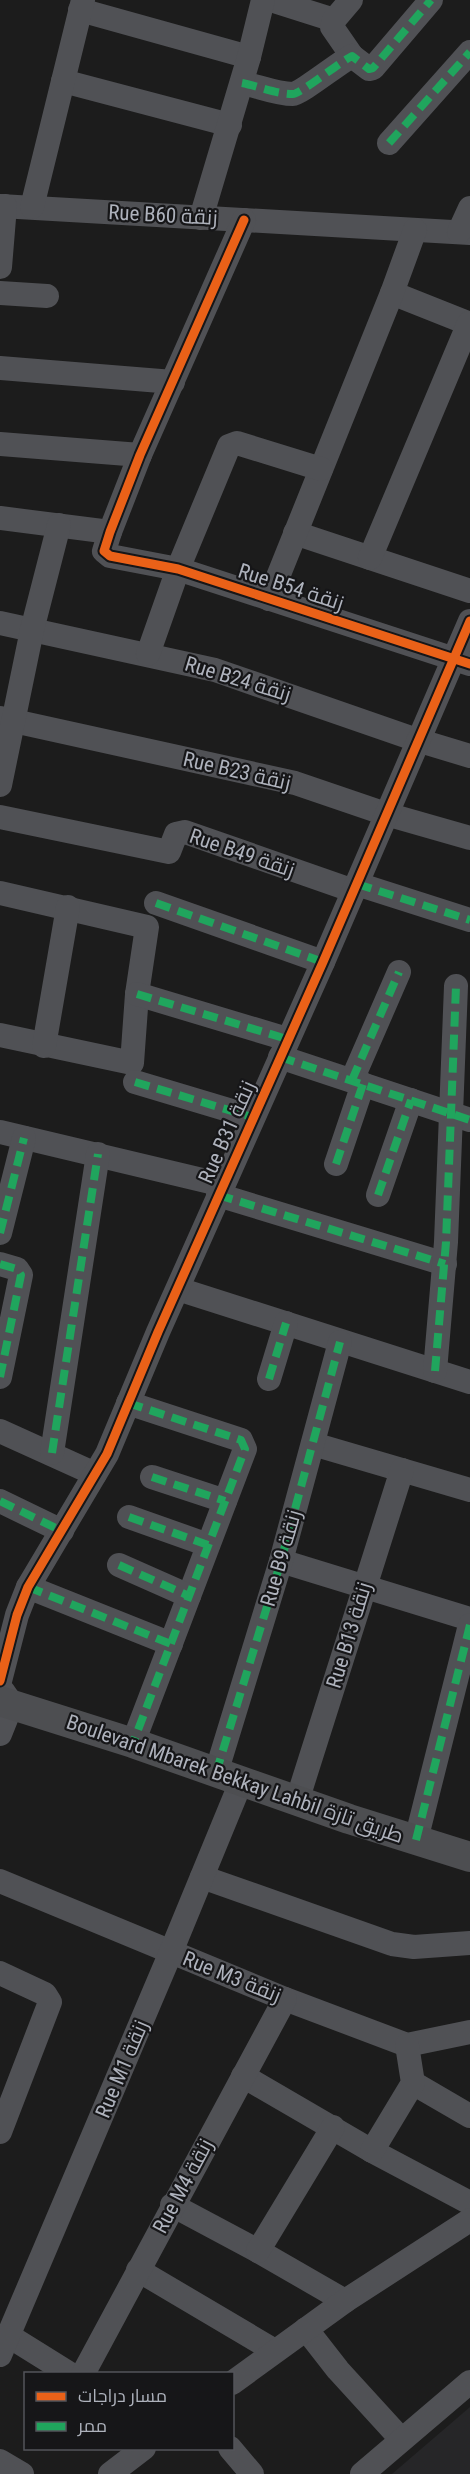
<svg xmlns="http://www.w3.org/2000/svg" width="470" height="2474" font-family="'Roboto Condensed',Cairo,sans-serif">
	<rect width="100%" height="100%" fill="#1c1c1c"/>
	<path fill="#262628" d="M 470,2407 L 470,2474 L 392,2474 Z"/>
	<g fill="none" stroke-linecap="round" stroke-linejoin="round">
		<g stroke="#505155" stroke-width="24">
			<path d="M 271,0 L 334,20"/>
			<path d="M 351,0 L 334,20 L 332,27 L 352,56"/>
			<path d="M 80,10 L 249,57"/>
			<path d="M 63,81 L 230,125"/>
			<path d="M 242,83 C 258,86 276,94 293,94 C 300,94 340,62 352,56 L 369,69 L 373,68 L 431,0"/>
			<path d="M 389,143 L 470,52"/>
			<path d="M 0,206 L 470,233"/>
			<path d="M 32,207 L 83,0"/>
			<path d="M 201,218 L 249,57 L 263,0"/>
			<path d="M 244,220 L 140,455 L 110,532 L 104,551 L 110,556 L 178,569 L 470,664"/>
			<path d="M 459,232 L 470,208"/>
			<path d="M 0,267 L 5,206"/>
			<path d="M 0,293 L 47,296"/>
			<path d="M 392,293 L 470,324"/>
			<path d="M 0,368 L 173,382"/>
			<path d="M 0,444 L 140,455"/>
			<path d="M 0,518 L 110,532"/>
			<path d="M 295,533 L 470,591"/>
			<path d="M 370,558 L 469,323"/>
			<path d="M 269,599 L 392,293 L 415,230"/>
			<path d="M 0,623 L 215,670 L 417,740 L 470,756"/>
			<path d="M 148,654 L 178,569 L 229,446 L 237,443 L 321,469"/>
			<path d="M 0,718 L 295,783 L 386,814 L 470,838"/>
			<path d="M 0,785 L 32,630 L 59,525"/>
			<path d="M 0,817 L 169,852 L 176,834 L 185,832 L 354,891"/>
			<path d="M 357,884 L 470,920"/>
			<path d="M 0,893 L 147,927 L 137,994 L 132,1063 L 0,1035"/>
			<path d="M 156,903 L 323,962"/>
			<path d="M 137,994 L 287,1039"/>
			<path d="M 44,1046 L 68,907"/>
			<path d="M 280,1057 L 470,1120"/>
			<path d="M 352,1080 L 399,972"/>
			<path d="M 135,1082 L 252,1117"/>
			<path d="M 0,1132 L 223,1185"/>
			<path d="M 336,1164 L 363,1084"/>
			<path d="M 218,1195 L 445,1264"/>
			<path d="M 378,1195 L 411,1100"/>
			<path d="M 0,1233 L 24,1138"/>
			<path d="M 0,1264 L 17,1269 L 21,1275 L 0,1377"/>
			<path d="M 178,1289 L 470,1382"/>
			<path d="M 435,1371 L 446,1242 L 456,986"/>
			<path d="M 269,1379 L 286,1323"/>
			<path d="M 128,1403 L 241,1440 L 245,1449 L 133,1743"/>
			<path d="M 0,1431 L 95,1474"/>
			<path d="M 313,1444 L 470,1490"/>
			<path d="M 52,1453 L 98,1154"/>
			<path d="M 152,1477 L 225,1501"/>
			<path d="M 0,1501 L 62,1531"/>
			<path d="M 129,1517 L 208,1545"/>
			<path d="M 281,1561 L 470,1619"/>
			<path d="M 119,1565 L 189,1596"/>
			<path d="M 28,1587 L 171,1644"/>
			<path d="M 0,1681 L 17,1615 L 28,1587 L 107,1454 L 158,1332 L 323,962 L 470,621"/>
			<path d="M 0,1734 L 12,1704 L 3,1691"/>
			<path d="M 216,1773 L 281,1561 L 340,1342"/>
			<path d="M 297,1801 L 402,1470"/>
			<path d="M 416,1840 L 470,1625"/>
			<path d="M 202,1877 L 392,1944 L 414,1947 L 470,1943"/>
			<path d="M 0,1881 L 285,1999 L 407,2045 L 470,2032"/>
			<path d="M 0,1973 L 45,1994 L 50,2002 L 0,2132"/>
			<path d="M 243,2076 L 372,2151 L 470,2203"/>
			<path d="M 413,2083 L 470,2116"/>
			<path d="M 372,2151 L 413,2083 L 407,2045"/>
			<path d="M 172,2205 L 258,2251 L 345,2301"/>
			<path d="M 258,2251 L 333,2127"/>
			<path d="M 138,2270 L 275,2351"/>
			<path d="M 306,2329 L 338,2370 L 401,2439"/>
			<path d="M 9,2336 L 70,2374"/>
			<path d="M 0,2355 L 171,1952 L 241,1782"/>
			<path d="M 83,2374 L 285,1999"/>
			<path d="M 232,2383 L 345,2301 L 470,2220"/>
			<path d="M 230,2448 L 252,2474"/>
			<path d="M 0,2461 L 22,2474"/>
			<path d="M 110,2474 L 144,2448"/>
			<path d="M 362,2474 L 470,2382"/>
		</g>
		<path stroke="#4d4e51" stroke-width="30" d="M 0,1701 L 133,1743 L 349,1819 L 470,1857"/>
		<g stroke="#20a55d" stroke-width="8" stroke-dasharray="15 8" stroke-linecap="butt">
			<path d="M 242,83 C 258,86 276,94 293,94 C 300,94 340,62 352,56 L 369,69 L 373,68 L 431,0"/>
			<path d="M 389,143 L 470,52"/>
			<path d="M 357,884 L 470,920"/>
			<path d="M 156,903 L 323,962"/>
			<path d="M 137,994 L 287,1039"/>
			<path d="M 280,1057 L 470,1120"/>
			<path d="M 352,1080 L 399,972"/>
			<path d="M 135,1082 L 252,1117"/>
			<path d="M 336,1164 L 363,1084"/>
			<path d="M 218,1195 L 445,1264"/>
			<path d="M 378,1195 L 411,1100"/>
			<path d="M 0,1233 L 24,1138"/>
			<path d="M 0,1264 L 17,1269 L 21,1275 L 0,1377"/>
			<path d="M 435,1371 L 446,1242 L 456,986"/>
			<path d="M 269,1379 L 286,1323"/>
			<path d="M 128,1403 L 241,1440 L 245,1449 L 133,1743"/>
			<path d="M 52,1453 L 98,1154"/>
			<path d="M 152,1477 L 225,1501"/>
			<path d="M 0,1501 L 62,1531"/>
			<path d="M 129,1517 L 208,1545"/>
			<path d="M 119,1565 L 189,1596"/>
			<path d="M 28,1587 L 171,1644"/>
			<path d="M 216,1773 L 281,1561 L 340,1342"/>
			<path d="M 416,1840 L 470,1625"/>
		</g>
		<defs>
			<g id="cycleway">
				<path d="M 244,220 L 140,455 L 110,532 L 104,551 L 110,556 L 178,569 L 470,664"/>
				<path d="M 0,1681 L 17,1615 L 28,1587 L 107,1454 L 158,1332 L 323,962 L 470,621"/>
			</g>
		</defs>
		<use href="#cycleway" stroke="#161618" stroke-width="13"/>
		<use href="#cycleway" stroke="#ea6118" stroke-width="9"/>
	</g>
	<g text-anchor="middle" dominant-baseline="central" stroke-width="4.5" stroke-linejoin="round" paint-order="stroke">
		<g font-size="21" fill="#aeb2bc" stroke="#161618">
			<text transform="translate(163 215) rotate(3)">Rue B60 زنقة</text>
			<text transform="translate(291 587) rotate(18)">Rue B54 زنقة</text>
			<text transform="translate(238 679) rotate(17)">Rue B24 زنقة</text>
			<text transform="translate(237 771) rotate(13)">Rue B23 زنقة</text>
			<text transform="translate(242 853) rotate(19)">Rue B49 زنقة</text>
			<text transform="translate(227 1132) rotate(-66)">Rue B31 زنقة</text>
			<text transform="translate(281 1558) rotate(-74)">Rue B9 زنقة</text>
			<text transform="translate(349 1635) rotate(-73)">Rue B13 زنقة</text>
			<text transform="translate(235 1779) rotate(19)">Boulevard Mbarek Bekkay Lahbil طريق تازة</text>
			<text transform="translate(232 1977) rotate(22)">Rue M3 زنقة</text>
			<text transform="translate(122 2069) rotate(-67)">Rue M1 زنقة</text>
			<text transform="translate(183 2186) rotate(-62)">Rue M4 زنقة</text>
		</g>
	</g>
	<rect x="24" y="2372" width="210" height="78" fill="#161618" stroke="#53545a" stroke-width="1.5"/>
	<rect x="36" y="2392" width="30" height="9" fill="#ea6118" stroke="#53545a" stroke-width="1.5"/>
	<text x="78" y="2402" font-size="18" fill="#aeb2bc">مسار دراجات</text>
	<rect x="36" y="2422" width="30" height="9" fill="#20a55d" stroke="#53545a" stroke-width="1.5"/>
	<text x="78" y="2432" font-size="18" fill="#aeb2bc">ممر</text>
</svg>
